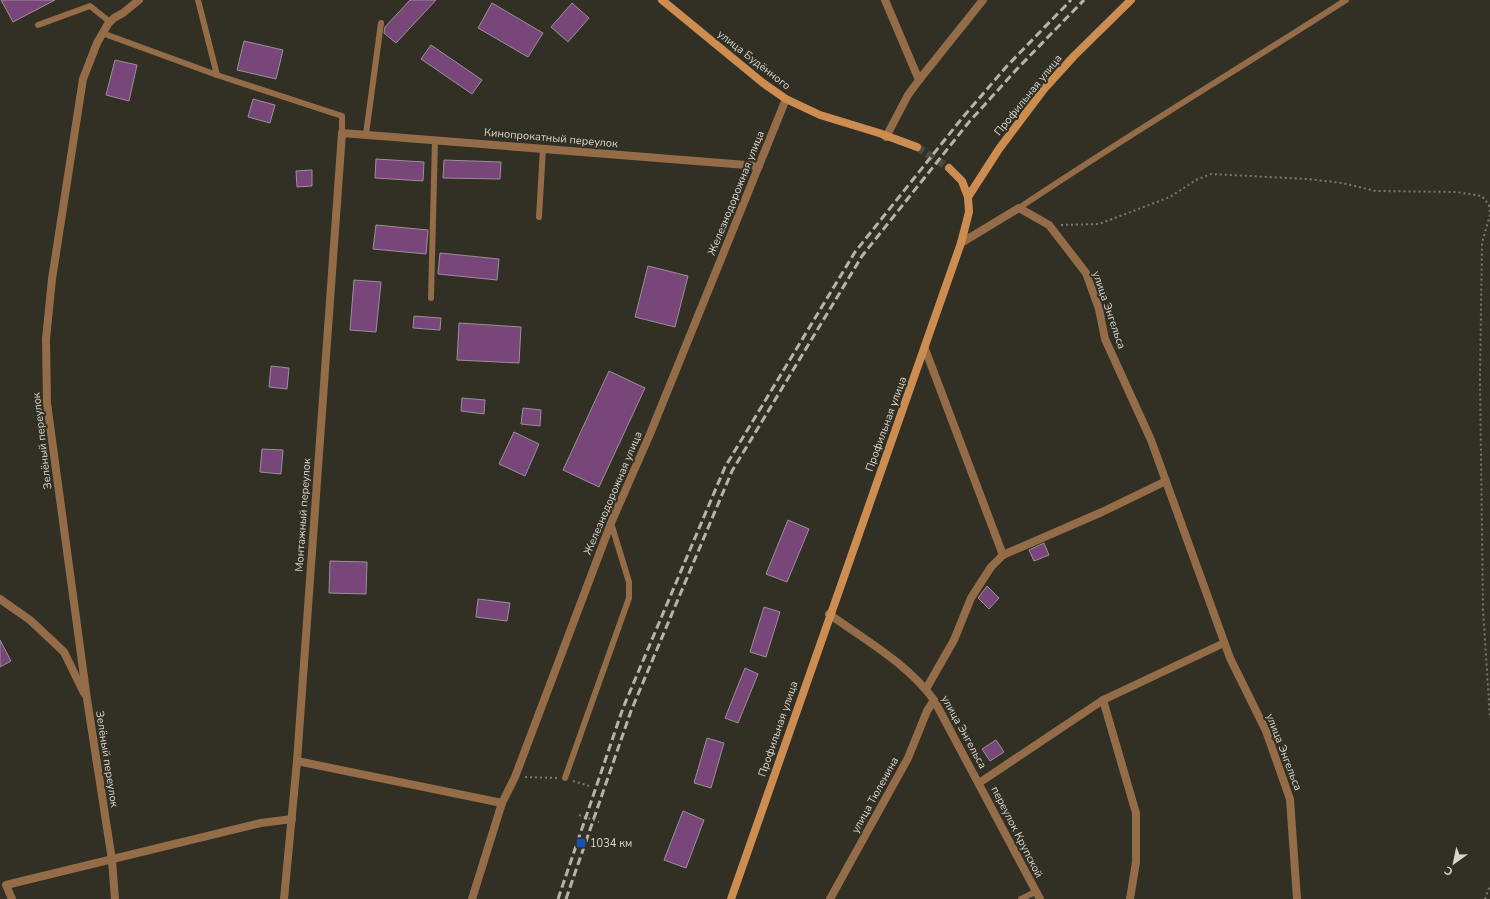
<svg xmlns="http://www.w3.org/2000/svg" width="1490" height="899" font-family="'Nunito Sans',sans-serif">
	<rect width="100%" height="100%" fill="#322f24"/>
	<g fill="#794679" stroke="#9a909a">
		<path d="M 1,0 L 55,0 L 13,22 Z"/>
		<path d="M 410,0 L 436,0 L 396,43 L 384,33 L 385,27 Z"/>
		<path d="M 492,3 L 543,33 L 528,57 L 478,28 Z"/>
		<path d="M 572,3 L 589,18 L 568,42 L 551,27 Z"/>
		<path d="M 244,41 L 283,50 L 276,79 L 237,70 Z"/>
		<path d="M 431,45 L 482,80 L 472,94 L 421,59 Z"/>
		<path d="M 115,60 L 137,65 L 129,101 L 106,95 Z"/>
		<path d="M 253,99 L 275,105 L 270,123 L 248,117 Z"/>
		<path d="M 376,159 L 424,162 L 423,181 L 375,178 Z"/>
		<path d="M 444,160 L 501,162 L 500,179 L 443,178 Z"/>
		<path d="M 312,170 L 312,186 L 297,187 L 296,171 Z"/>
		<path d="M 376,225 L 428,230 L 426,254 L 373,249 Z"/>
		<path d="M 440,253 L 499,259 L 497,280 L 438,274 Z"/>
		<path d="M 648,266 L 688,276 L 675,327 L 635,317 Z"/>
		<path d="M 354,280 L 381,282 L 376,332 L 350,330 Z"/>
		<path d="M 414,316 L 441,318 L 440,330 L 413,328 Z"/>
		<path d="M 459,323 L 521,327 L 519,363 L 457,360 Z"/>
		<path d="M 271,366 L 289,368 L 287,389 L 269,387 Z"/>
		<path d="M 609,371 L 645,388 L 599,487 L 563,470 Z"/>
		<path d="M 462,398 L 485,400 L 484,414 L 461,411 Z"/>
		<path d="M 523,408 L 541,410 L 540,426 L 521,424 Z"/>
		<path d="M 514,432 L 539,444 L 525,476 L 499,464 Z"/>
		<path d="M 262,449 L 283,450 L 281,474 L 260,472 Z"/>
		<path d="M 788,520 L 809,529 L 787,582 L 766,574 Z"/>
		<path d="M 1044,543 L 1049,555 L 1034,561 L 1029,550 Z"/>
		<path d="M 330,561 L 367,562 L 366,594 L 329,593 Z"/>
		<path d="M 987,586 L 999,598 L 989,609 L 978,598 Z"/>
		<path d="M 478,599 L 510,603 L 507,621 L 476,617 Z"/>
		<path d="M 764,607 L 780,612 L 766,657 L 750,652 Z"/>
		<path d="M 0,640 L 11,661 L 0,667 Z"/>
		<path d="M 745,668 L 758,674 L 738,723 L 725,718 Z"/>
		<path d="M 707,738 L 724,743 L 711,788 L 694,783 Z"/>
		<path d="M 996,740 L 1004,752 L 990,761 L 982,749 Z"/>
		<path d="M 683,811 L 704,820 L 686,868 L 664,860 Z"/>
	</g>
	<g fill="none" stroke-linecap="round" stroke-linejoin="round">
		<path stroke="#4b483e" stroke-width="8" stroke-dasharray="8 4" stroke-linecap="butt" d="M 917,147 L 949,168"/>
		<g stroke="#7c7970" stroke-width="2" stroke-dasharray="2 3" stroke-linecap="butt">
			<path d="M 1061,225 L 1099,224 L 1170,197 L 1196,180 L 1211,174 L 1307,179 L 1342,183 L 1376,191 L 1456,192 L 1482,196 L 1489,205 L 1490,215 L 1482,243 L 1480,379 L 1483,610 L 1490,717"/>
			<path d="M 525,777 L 557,778"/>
			<path d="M 573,781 L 589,786"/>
			<path d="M 579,815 L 599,822"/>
			<path d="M 1485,899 L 1490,885"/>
		</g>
		<g stroke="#946c48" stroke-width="6">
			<path d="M 198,0 L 217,75"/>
			<path d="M 38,25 L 90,6 L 110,22"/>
			<path d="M 102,33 L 217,75 L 342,116 L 342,133"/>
			<path d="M 366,134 L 381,23"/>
			<path d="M 1019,208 C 1126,136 1237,70 1346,0"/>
			<path d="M 539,217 L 543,148"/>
			<path d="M 431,298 L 435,140"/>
			<path d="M 565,778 L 629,598 L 629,582 L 611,523"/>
			<path d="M 1021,899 L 1035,892"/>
		</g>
		<g stroke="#946c48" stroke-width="8">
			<path d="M 885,0 L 919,80"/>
			<path d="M 961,243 L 1019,208 L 1049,225 L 1086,273 L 1099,309 L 1105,339 L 1151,440 L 1230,658 L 1266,731 L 1290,799 L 1297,899"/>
			<path d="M 925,349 L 1003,555"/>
			<path d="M 0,599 L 30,620 L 64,652 L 84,693"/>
			<path d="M 829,614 C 865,640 908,664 934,700 L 1040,899"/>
			<path d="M 926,689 L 954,640 L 971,598 L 991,567 L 1003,555 L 1102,512 L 1166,481"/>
			<path d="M 1103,700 L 1136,813 L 1136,862 L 1130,899"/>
			<path d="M 297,761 L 502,803"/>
			<path d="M 979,783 L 1103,700 L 1224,643"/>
			<path d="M 12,899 L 6,885 L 261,823 L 292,819"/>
			<path d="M 115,899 L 112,860 L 87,699 L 47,403 L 46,339 L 52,279 L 83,79 L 97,43 L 108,24 L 114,18 L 123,13 L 139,0"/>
			<path d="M 284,899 L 297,761 L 342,133 L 759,166"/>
			<path d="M 472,899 L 502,803 L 515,777 L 611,523 L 650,434 L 786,99"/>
			<path d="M 830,899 L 908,758 L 927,711 L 934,700"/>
		</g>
		<path stroke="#946c48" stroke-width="8" d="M 886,137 L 908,95 L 919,80 L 983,0"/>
		<g stroke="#cd8d51" stroke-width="8">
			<path d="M 662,0 L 763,83 L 786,99 L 820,115 L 879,133 L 917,147"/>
			<path d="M 949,168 L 962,181 L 968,197"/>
			<path d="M 731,899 L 961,243 L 969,212 L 968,197 L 999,149 L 1044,89 L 1074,56 L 1131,0"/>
		</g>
		<g stroke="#b6b3ac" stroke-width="3" stroke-dasharray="8 4" stroke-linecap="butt">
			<path d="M 558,899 L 623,708 L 725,467 L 855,252 L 963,117 L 1007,66 L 1071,0"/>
			<path d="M 566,899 L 631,711 L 732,471 L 862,256 L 969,122 L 1017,69 L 1084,0"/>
		</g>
	</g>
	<rect fill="#1a4fb4" stroke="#322f24" stroke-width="1.5" x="576" y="838" width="10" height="10" rx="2"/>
	<g text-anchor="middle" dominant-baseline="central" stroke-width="4" stroke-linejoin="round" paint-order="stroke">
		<g font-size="11" fill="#d8d5cf" stroke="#322f24">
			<text transform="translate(754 60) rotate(38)">улица Будённого</text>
			<text transform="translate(1028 95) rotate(-51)">Профильная улица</text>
			<text transform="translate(551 138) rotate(5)">Кинопрокатный переулок</text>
			<text transform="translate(736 193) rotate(-68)">Железнодорожная улица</text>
			<text transform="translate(1109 310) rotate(71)">улица Энгельса</text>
			<text transform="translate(886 424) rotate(-70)">Профильная улица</text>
			<text transform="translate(42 441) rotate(-97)">Зелёный переулок</text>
			<text transform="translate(613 493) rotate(-67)">Железнодорожная улица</text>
			<text transform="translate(303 515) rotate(-86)">Монтажный переулок</text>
			<text transform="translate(778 729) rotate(-71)">Профильная улица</text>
			<text transform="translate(964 732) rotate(61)">улица Энгельса</text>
			<text transform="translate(1284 752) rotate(69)">улица Энгельса</text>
			<text transform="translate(107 759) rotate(81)">Зелёный переулок</text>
			<text transform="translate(875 795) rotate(-61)">улица Тюленина</text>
			<text transform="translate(1017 832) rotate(63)">переулок Крупской</text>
		</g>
		<g font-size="11" fill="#d8d5cf" stroke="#322f24" text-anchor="start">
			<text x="590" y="843">1034 км</text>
		</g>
	</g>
	<g transform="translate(1454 863) rotate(213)" stroke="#322f24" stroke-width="3" paint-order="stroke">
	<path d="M0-3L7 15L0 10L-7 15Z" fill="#d8d5cf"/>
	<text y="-6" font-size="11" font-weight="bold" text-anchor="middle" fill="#d8d5cf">С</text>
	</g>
</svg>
